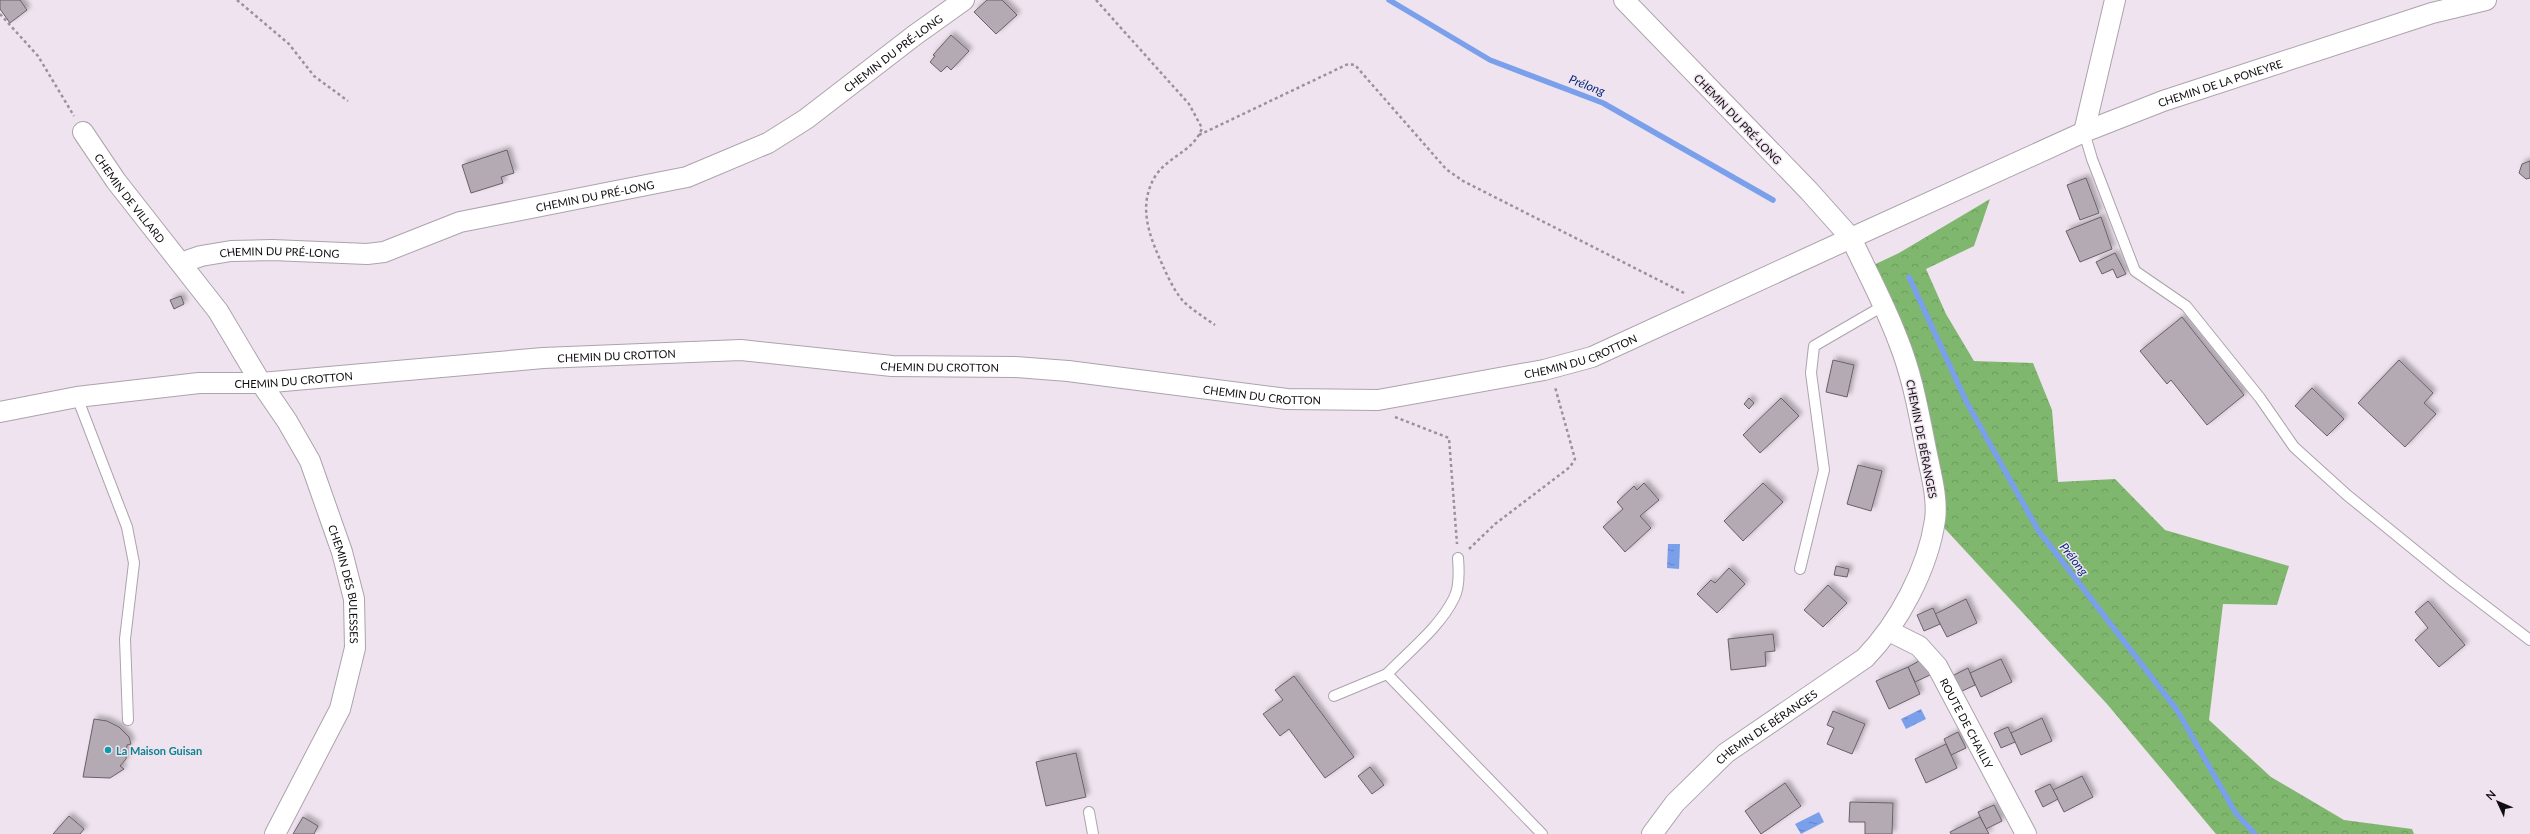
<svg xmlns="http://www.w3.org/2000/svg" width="2530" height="834" font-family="Lato,sans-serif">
	<defs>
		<pattern id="forest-crowns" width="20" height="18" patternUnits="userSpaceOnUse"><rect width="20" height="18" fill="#80b76e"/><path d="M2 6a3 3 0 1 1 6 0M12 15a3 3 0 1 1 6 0" fill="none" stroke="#6e9c5e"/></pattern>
		<pattern id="water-ripples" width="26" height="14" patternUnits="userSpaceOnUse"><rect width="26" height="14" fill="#7ba0eb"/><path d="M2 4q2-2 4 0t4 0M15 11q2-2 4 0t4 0" fill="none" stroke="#6381bd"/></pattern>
		<filter id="shadow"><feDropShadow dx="3.5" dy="-3.5" stdDeviation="2" flood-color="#0004"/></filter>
	</defs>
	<rect width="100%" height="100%" fill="#eee3ee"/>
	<path fill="url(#forest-crowns)" d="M 1990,199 L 1974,246 L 1926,269 L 1946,314 L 1974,361 L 2033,363 L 2052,410 L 2058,482 L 2115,479 L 2165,530 L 2289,566 L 2277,605 L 2223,604 L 2209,720 L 2271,777 L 2344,820 L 2412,829 L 2414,834 L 2216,834 L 2107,704 L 1935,518 L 1916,395 L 1865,269 L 1899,253 Z"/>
	<g fill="url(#water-ripples)">
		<path d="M 1668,544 L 1680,544 L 1679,569 L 1667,568 Z"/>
		<path d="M 1921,709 L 1926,719 L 1906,729 L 1901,719 Z"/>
		<path d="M 1819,812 L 1824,822 L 1801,834 L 1795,824 Z"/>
	</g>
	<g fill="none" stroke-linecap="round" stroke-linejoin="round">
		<g stroke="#7ba0eb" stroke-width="5.5">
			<path d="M 1389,0 L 1490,60 L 1603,103 L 1773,200"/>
			<path d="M 1909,277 L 1966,401 L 2038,530 L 2177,710 L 2235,812 L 2255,834"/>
		</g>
	</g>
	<g fill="#b3aab4" stroke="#69606a" filter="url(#shadow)">
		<path d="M 0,0 L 20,0 L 27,10 L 10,23 L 0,9 Z"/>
		<path d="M 987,0 L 1002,0 L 1017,15 L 996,34 L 974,12 Z"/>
		<path d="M 951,35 L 969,51 L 951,70 L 947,66 L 941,72 L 930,62 L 935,56 L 933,55 Z"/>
		<path d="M 507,150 L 514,173 L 501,177 L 503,183 L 471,193 L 462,165 Z"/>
		<path d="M 2530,161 L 2530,178 L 2526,179 L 2519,173 L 2522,164 Z"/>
		<path d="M 2086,178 L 2099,213 L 2080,220 L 2067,185 Z"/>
		<path d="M 2101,217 L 2112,249 L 2080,262 L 2066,231 Z"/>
		<path d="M 2115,253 L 2126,274 L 2117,278 L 2113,269 L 2102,274 L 2096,262 Z"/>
		<path d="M 181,296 L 184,304 L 174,309 L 170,300 Z"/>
		<path d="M 2182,317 L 2244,395 L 2207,425 L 2171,380 L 2167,384 L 2140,351 Z"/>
		<path d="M 1833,360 L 1854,365 L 1847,397 L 1826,392 Z"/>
		<path d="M 2399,360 L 2433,393 L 2424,403 L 2436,414 L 2405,447 L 2358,403 Z"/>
		<path d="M 2312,388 L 2344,419 L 2327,436 L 2295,406 Z"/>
		<path d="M 1749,398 L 1754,403 L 1749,409 L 1744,404 Z"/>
		<path d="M 1781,398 L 1799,416 L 1760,453 L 1743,435 Z"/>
		<path d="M 1858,465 L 1882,471 L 1871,511 L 1847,504 Z"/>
		<path d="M 1644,483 L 1659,500 L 1640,516 L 1651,528 L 1625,552 L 1603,527 L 1623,509 L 1617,502 L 1634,486 L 1637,490 Z"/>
		<path d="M 1763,483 L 1783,502 L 1743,541 L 1724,521 Z"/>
		<path d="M 1836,566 L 1849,569 L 1847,577 L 1834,575 Z"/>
		<path d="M 1729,568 L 1745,584 L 1717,613 L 1697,594 L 1711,580 L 1715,583 Z"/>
		<path d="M 1828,585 L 1847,603 L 1823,627 L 1804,610 Z"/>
		<path d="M 1966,599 L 1977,623 L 1947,637 L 1935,614 Z"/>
		<path d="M 2428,601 L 2465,645 L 2439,667 L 2415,640 L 2428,628 L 2415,612 Z"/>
		<path d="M 1933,608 L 1940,624 L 1924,631 L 1917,615 Z"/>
		<path d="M 1773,634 L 1775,651 L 1765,652 L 1766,666 L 1731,670 L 1728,639 Z"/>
		<path d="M 1923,659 L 1930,675 L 1915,682 L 1908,667 Z"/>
		<path d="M 2001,659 L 2012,682 L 1981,697 L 1970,673 Z"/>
		<path d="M 1908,667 L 1920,694 L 1889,709 L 1876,681 Z"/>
		<path d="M 1968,668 L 1975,685 L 1960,692 L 1952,676 Z"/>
		<path d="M 1294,676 L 1354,757 L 1325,778 L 1289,729 L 1280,736 L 1263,714 L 1283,700 L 1275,690 Z"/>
		<path d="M 1833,711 L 1865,724 L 1852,754 L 1827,744 L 1834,728 L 1827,725 Z"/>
		<path d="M 2042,718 L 2052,741 L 2021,755 L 2011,733 Z"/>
		<path d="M 94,719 L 107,721 L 119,727 L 129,737 L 131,744 L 127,745 L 126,759 L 120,766 L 124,769 L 110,778 L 83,777 Z"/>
		<path d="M 2008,727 L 2015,742 L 2001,748 L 1994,733 Z"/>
		<path d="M 1958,732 L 1966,748 L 1951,755 L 1944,739 Z"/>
		<path d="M 1946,744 L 1957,768 L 1926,783 L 1915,759 Z"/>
		<path d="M 1076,753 L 1086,797 L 1046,806 L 1036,762 Z"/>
		<path d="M 1370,767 L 1384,785 L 1372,794 L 1358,776 Z"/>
		<path d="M 2082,776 L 2093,797 L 2064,812 L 2053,790 Z"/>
		<path d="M 1785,783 L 1801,806 L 1761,834 L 1745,811 Z"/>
		<path d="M 2050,784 L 2058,799 L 2043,807 L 2035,791 Z"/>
		<path d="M 1850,802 L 1893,803 L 1892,834 L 1865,834 L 1865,822 L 1849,822 Z"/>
		<path d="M 1994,805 L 2002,821 L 1986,829 L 1978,812 Z"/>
		<path d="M 69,816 L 84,829 L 80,834 L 53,834 Z"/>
		<path d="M 303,817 L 318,826 L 314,834 L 293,834 Z"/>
		<path d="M 1980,817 L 1989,834 L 1951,834 L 1950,832 Z"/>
	</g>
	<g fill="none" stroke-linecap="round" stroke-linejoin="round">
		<defs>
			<g id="lane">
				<path d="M 2084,132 L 2092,159 L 2135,271 L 2186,306 L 2260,398 L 2294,447 L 2347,495 L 2454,582 L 2530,640"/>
				<path d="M 77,397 L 127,527 L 134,563 L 125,639 L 128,720"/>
				<path d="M 1458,558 C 1459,570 1460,587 1454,598 C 1440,627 1409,651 1387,674 L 1542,834"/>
				<path d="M 1800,569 L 1824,470 L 1811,373 L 1814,346 L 1883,306"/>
				<path d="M 1334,696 L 1387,674"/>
				<path d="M 1089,812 L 1093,834"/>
			</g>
			<g id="street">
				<path id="s1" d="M 83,132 L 116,181 L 218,311 L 261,383 L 287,421 L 310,461 L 342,552 L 354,599 L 355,648 L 340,709 L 275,834"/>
				<path d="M 2084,132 L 2115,0"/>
				<path id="s2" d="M 181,263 L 201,256 L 231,251 L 272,250 L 367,254 L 384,252 L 460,222 L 687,177 L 768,143 L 806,119 L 915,35 L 964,0"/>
				<path id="s3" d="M 0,412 L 77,397 L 199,383 L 261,383 L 543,358 L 741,350 L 892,366 L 1015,367 L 1068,371 L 1287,399 L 1378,400 L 1544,370 L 1592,357 L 1851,238 L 1809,191 L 1624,0"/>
				<path id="s4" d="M 1889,631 L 1919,646 L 1937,666 L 2026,834"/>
				<path id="s5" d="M 1652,834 L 1675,803 L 1726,753 L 1865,658 C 1899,623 1928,568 1935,520 C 1938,499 1931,474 1927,454 C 1919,415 1913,377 1898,340 C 1885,305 1867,272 1851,238 L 2084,132 L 2163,101 L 2432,13 L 2486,0"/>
			</g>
		</defs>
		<use href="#lane" stroke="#aca3ad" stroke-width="12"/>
		<use href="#street" stroke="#aca3ad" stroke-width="22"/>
		<g stroke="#9a929a" stroke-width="2.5" stroke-dasharray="3 3" stroke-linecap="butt">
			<path d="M 237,0 L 289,44 L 314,76 L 348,101"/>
			<path d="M 1096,0 L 1189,104 L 1202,128 C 1194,151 1169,156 1156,175 C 1137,205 1149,235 1162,264 C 1168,277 1175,293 1185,303 C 1194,311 1205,318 1215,325"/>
			<path d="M 0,14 L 38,56 L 74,116"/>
			<path d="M 1199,135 L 1348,64 L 1355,65 L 1446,169 L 1463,181 L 1684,293"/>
			<path d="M 1395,417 L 1449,438 L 1457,544"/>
			<path d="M 1469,549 L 1495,524 L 1570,467 L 1575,459 L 1555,387"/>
		</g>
		<use href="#lane" stroke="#fff" stroke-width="10"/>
		<use href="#street" stroke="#fff" stroke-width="20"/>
	</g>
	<circle fill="#0f9aa8" stroke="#eee3ee" stroke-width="1.5" cx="108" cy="750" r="4"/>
	<g text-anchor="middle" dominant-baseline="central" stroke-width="3" stroke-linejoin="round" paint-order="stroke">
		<g font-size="11" fill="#100d10" stroke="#eee3ee">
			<text stroke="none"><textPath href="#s2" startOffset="760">CHEMIN DU PRÉ-LONG</textPath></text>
			<text stroke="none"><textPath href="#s5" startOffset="1133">CHEMIN DE LA PONEYRE</textPath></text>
			<text transform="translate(1738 119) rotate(46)">CHEMIN DU PRÉ-LONG</text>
			<text stroke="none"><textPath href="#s2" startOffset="424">CHEMIN DU PRÉ-LONG</textPath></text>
			<text stroke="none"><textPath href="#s1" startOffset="81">CHEMIN DE VILLARD</textPath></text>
			<text stroke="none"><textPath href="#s2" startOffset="100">CHEMIN DU PRÉ-LONG</textPath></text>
			<text stroke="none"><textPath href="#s3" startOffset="620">CHEMIN DU CROTTON</textPath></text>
			<text stroke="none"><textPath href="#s3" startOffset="1592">CHEMIN DU CROTTON</textPath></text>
			<text stroke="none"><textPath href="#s3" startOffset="944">CHEMIN DU CROTTON</textPath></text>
			<text stroke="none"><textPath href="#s3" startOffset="296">CHEMIN DU CROTTON</textPath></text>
			<text stroke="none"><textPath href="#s3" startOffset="1268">CHEMIN DU CROTTON</textPath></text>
			<text transform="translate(1922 439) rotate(79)">CHEMIN DE BÉRANGES</text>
			<text stroke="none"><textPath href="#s1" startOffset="529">CHEMIN DES BULESSES</textPath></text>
			<text stroke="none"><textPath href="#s4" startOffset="125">ROUTE DE CHAILLY</textPath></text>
			<text stroke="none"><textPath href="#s5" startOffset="158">CHEMIN DE BÉRANGES</textPath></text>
		</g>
		<g font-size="11" font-weight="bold" fill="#0d838f" stroke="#eee3ee" text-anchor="start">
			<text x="116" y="750">La Maison Guisan</text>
		</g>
		<g font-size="12" font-style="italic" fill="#07287d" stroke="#eee3ee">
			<text transform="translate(1587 85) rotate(21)">Prélong</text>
			<text transform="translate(2074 559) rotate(52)">Prélong</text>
		</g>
	</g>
	<g transform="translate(2498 802) rotate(314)" stroke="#eee3ee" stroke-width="3" paint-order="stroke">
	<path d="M0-3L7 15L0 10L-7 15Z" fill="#100d10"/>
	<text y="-6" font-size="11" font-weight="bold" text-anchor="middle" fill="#100d10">N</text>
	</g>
</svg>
